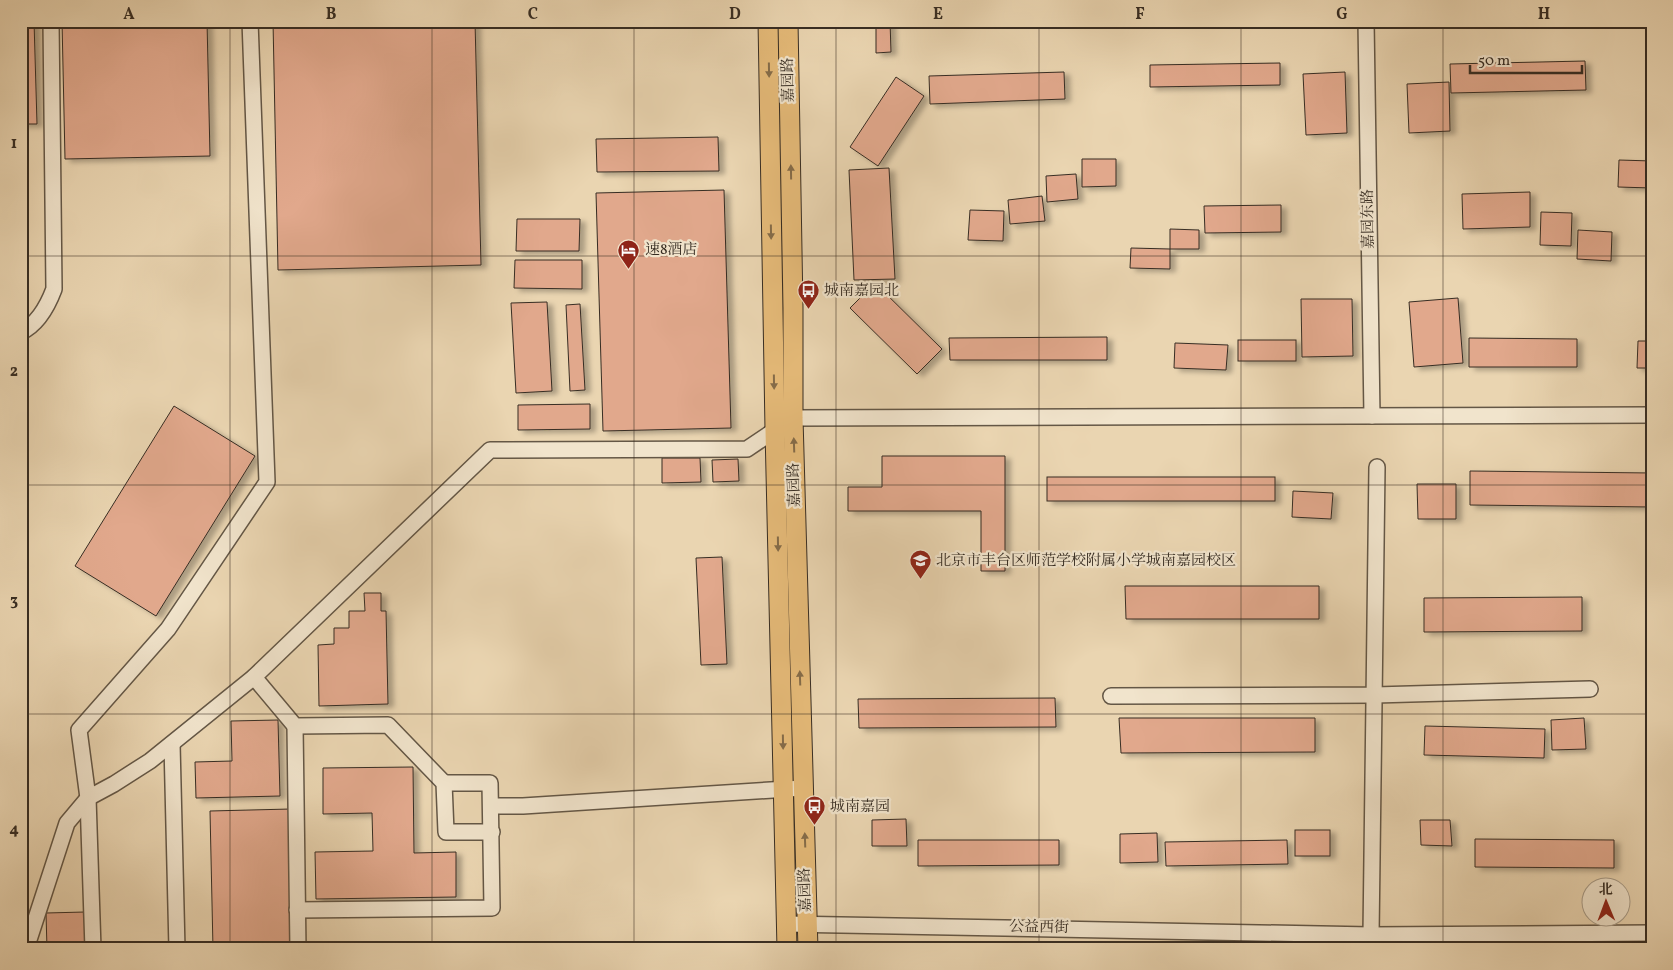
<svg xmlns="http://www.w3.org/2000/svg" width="1673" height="970" font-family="Vollkorn,'Noto Serif SC',serif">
	<defs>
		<filter id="shadow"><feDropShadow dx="5.5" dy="3" stdDeviation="2.5" flood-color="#0004"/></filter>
	</defs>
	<rect width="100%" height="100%" fill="#ead5b1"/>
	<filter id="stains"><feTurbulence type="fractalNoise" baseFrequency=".004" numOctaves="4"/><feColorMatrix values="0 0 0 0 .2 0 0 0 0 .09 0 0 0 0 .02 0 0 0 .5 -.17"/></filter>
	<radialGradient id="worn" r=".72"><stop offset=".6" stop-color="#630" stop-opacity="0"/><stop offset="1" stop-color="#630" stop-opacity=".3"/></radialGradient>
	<g fill="#e1a88c" stroke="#372d23" filter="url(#shadow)">
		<path d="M 21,21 L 34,21 L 37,124 L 21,124 Z"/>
		<path d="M 62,21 L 207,21 L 210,156 L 65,159 Z"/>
		<path d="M 273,21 L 475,21 L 481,265 L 278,270 Z"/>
		<path d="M 876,21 L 890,21 L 891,52 L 876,53 Z"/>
		<rect x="1647" y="57" width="5" height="28"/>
		<path d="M 1585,61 L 1586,90 L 1451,93 L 1450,64 Z"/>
		<path d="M 1280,63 L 1280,85 L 1150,87 L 1150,65 Z"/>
		<path d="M 1064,72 L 1065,99 L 930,104 L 929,76 Z"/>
		<path d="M 1345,72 L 1347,133 L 1306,135 L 1303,74 Z"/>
		<path d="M 896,77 L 924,96 L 878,166 L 850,147 Z"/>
		<path d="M 1449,82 L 1450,131 L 1409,133 L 1407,84 Z"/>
		<path d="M 718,137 L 719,171 L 597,172 L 596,139 Z"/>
		<path d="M 1082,159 L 1116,159 L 1116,186 L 1082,187 Z"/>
		<path d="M 1619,160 L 1652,161 L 1652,188 L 1618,187 Z"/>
		<path d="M 889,168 L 895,279 L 854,280 L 849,170 Z"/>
		<path d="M 1076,174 L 1078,199 L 1047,202 L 1046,176 Z"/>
		<path d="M 724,190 L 731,428 L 603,431 L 596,193 Z"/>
		<path d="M 1530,192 L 1530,227 L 1463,229 L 1462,194 Z"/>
		<path d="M 1042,196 L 1045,221 L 1010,224 L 1008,200 Z"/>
		<path d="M 1281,205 L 1281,232 L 1205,233 L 1204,206 Z"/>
		<path d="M 970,210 L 1004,211 L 1003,241 L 968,240 Z"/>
		<path d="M 1541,212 L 1572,213 L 1571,246 L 1540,245 Z"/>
		<path d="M 517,219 L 580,219 L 579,251 L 516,251 Z"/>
		<path d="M 1170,229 L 1199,230 L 1199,249 L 1170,249 Z"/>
		<path d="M 1578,230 L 1612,232 L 1611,261 L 1577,259 Z"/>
		<path d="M 1131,248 L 1170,249 L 1170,269 L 1130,268 Z"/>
		<path d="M 515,260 L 582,260 L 582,289 L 514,288 Z"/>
		<path d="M 875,283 L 942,349 L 917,374 L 850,308 Z"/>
		<path d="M 1458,298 L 1463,363 L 1414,367 L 1409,302 Z"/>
		<path d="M 1301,299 L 1352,299 L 1353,356 L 1302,357 Z"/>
		<path d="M 547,302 L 552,391 L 516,393 L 511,303 Z"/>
		<path d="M 580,304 L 585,390 L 570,391 L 566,305 Z"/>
		<path d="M 1107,337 L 1107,360 L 950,360 L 949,338 Z"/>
		<path d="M 1469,338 L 1577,339 L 1577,367 L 1469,367 Z"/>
		<rect x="1238" y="340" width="58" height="21"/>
		<path d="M 1638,341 L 1652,341 L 1652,368 L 1637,368 Z"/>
		<path d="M 1175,343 L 1228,345 L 1226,370 L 1174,368 Z"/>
		<path d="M 590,404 L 590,429 L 518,430 L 518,405 Z"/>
		<path d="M 174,406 L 255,456 L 156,616 L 75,566 Z"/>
		<path d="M 882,456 L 1005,456 L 1005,571 L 981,571 L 981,511 L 848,511 L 848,487 L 882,487 Z"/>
		<path d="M 662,458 L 700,458 L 701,482 L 662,483 Z"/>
		<path d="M 738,459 L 739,481 L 713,482 L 712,460 Z"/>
		<path d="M 1470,471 L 1652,473 L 1652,507 L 1470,505 Z"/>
		<rect x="1047" y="477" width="228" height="24"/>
		<path d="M 1417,484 L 1456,484 L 1456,519 L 1418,519 Z"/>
		<path d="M 1293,491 L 1333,493 L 1331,519 L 1292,517 Z"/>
		<path d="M 722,557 L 727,664 L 701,665 L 696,558 Z"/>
		<path d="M 1125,586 L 1319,586 L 1319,619 L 1126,619 Z"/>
		<path d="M 364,593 L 381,593 L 381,611 L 386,611 L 388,704 L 319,706 L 318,645 L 334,644 L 334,628 L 349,628 L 349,611 L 365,611 Z"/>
		<path d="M 1582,597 L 1582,631 L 1424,632 L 1424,598 Z"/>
		<path d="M 1055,698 L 1056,727 L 859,728 L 858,699 Z"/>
		<path d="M 1119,718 L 1315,718 L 1315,752 L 1121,753 Z"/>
		<path d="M 1584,718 L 1586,749 L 1552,750 L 1551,720 Z"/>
		<path d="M 278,720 L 280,796 L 196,798 L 195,762 L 232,761 L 231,721 Z"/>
		<path d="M 1425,726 L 1545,729 L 1544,758 L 1424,755 Z"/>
		<path d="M 413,767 L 414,853 L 456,852 L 456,897 L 316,899 L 315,852 L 373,851 L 372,813 L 323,814 L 323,768 Z"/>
		<path d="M 291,809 L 294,949 L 213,949 L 210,811 Z"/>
		<path d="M 906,819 L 907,846 L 872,846 L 872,820 Z"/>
		<path d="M 1420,820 L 1450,820 L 1452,846 L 1421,845 Z"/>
		<rect x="1295" y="830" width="35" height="26"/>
		<path d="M 1157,833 L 1158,862 L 1120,863 L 1120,834 Z"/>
		<path d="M 1475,839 L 1614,840 L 1614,868 L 1475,867 Z"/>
		<path d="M 918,840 L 1059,840 L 1059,865 L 918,866 Z"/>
		<path d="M 1287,840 L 1288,864 L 1166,866 L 1165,842 Z"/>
		<path d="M 85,912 L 85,949 L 47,949 L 46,913 Z"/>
	</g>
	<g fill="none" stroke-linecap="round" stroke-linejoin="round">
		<defs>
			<g id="minor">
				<path d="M 1366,21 L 1372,416"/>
				<path d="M 21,332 C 38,324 48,305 54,289 L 51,21"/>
				<path d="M 254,677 L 295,726 L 388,725 L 444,783 L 446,832 L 492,832"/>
				<path d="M 1111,696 L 1375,695 L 1590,689"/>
				<path d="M 295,726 L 298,949"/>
				<path d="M 172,744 L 177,949"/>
				<path d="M 491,806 L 523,806 L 803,788"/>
				<path d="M 297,910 L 492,908 L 490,783 L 444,783"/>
				<path d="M 786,924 L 1371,935 L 1652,933"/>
				<path d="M 1371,935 L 1377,467"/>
				<path d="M 26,949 L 67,823 L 88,798 L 114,784 L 150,761 L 254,677 L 490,450 L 747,449 L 793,418 L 1652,415"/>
				<path d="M 93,949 L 88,798 L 79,730 L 168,629 L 267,482 L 250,21"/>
			</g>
			<g id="major">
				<path d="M 768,21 L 775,430 L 787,949"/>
				<path d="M 788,21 L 793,308 L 793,418 L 808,949"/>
			</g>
		</defs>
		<use href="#minor" stroke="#645746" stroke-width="18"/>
		<use href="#major" stroke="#372d23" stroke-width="21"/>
		<use href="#minor" stroke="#f1e4cc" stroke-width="15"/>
		<use href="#major" stroke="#e5ba78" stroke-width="19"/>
	</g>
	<defs><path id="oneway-solid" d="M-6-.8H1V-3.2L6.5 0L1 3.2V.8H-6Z" transform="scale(1.25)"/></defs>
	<g fill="#856c49">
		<use href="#oneway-solid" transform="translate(769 70) rotate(89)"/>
		<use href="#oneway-solid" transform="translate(791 172) rotate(-91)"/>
		<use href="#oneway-solid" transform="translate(771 232) rotate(89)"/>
		<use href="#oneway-solid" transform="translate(774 382) rotate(89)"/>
		<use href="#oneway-solid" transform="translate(794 445) rotate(-92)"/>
		<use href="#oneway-solid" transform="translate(778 544) rotate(89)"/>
		<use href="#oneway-solid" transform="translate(800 678) rotate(-92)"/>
		<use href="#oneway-solid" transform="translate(783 742) rotate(89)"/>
		<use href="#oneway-solid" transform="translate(805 840) rotate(-92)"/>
	</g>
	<path fill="none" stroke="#372d23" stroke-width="1" stroke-opacity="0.55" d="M 230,21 L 230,949M 432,21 L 432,949M 634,21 L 634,949M 836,21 L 836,949M 1039,21 L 1039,949M 1241,21 L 1241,949M 1443,21 L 1443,949M 21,256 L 1652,256M 21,485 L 1652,485M 21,714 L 1652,714"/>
	<defs>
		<symbol id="hotel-pin" viewBox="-11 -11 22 30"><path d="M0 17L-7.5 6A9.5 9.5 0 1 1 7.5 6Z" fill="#8f2418" stroke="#f1e4cc"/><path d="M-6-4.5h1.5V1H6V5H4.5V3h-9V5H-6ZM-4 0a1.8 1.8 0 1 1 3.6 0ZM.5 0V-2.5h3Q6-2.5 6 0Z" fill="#fff"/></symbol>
		<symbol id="bus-pin" viewBox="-11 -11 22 30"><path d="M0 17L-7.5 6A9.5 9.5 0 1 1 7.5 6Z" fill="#8f2418" stroke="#f1e4cc"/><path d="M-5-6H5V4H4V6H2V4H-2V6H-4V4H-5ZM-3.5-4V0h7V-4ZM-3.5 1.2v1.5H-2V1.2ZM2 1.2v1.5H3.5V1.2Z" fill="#fff"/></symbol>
		<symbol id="school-pin" viewBox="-11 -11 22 30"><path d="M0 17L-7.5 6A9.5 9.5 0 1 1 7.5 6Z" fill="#8f2418" stroke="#f1e4cc"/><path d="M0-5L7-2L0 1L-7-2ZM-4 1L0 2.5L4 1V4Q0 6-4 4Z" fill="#fff"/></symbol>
	</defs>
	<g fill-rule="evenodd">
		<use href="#hotel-pin" x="616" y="238" width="25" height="34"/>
		<use href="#bus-pin" x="796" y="278" width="25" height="34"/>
		<use href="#school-pin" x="908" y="548" width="25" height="34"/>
		<use href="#bus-pin" x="802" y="794" width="25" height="34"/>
	</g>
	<g text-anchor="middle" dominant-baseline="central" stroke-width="4.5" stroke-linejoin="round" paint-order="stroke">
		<g font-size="15" fill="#372d23" stroke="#f1e4cc">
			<text transform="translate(789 80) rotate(-91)">嘉园路</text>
			<text transform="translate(1369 219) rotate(-91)">嘉园东路</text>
			<text transform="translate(795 485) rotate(-92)">嘉园路</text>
			<text transform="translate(806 890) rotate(-92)">嘉园路</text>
			<text transform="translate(1039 928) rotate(1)">公益西街</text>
		</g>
		<g font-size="15" fill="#372d23" stroke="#f1e4cc" text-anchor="start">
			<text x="645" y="250">速8酒店</text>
			<text x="824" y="291">城南嘉园北</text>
			<text x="936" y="561">北京市丰台区师范学校附属小学城南嘉园校区</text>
			<text x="830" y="807">城南嘉园</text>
		</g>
	</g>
	<rect width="1673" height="970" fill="none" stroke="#ead5b1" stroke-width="55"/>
	<g transform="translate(1606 902) rotate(359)"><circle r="24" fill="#f1e4cc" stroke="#a79b88"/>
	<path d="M0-4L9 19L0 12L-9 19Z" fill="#8f2418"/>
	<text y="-8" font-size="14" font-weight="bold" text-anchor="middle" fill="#372d23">北</text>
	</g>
	<path d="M1470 65v8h112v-8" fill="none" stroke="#372d23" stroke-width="2.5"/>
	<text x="1478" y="65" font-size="15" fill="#372d23" stroke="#f1e4cc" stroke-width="4" paint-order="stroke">50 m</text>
	<rect x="28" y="28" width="1618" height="914" fill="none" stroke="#372d23" stroke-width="2"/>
	<g font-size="16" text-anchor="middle" font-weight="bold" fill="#372d23">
		<text x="129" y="19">A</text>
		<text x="331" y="19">B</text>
		<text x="533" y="19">C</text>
		<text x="735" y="19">D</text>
		<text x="938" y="19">E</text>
		<text x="1140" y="19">F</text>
		<text x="1342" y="19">G</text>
		<text x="1544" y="19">H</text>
		<text x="14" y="148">1</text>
		<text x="14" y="376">2</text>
		<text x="14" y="605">3</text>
		<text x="14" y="834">4</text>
	</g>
	<rect width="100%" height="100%" filter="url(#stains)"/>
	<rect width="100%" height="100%" fill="url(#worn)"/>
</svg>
